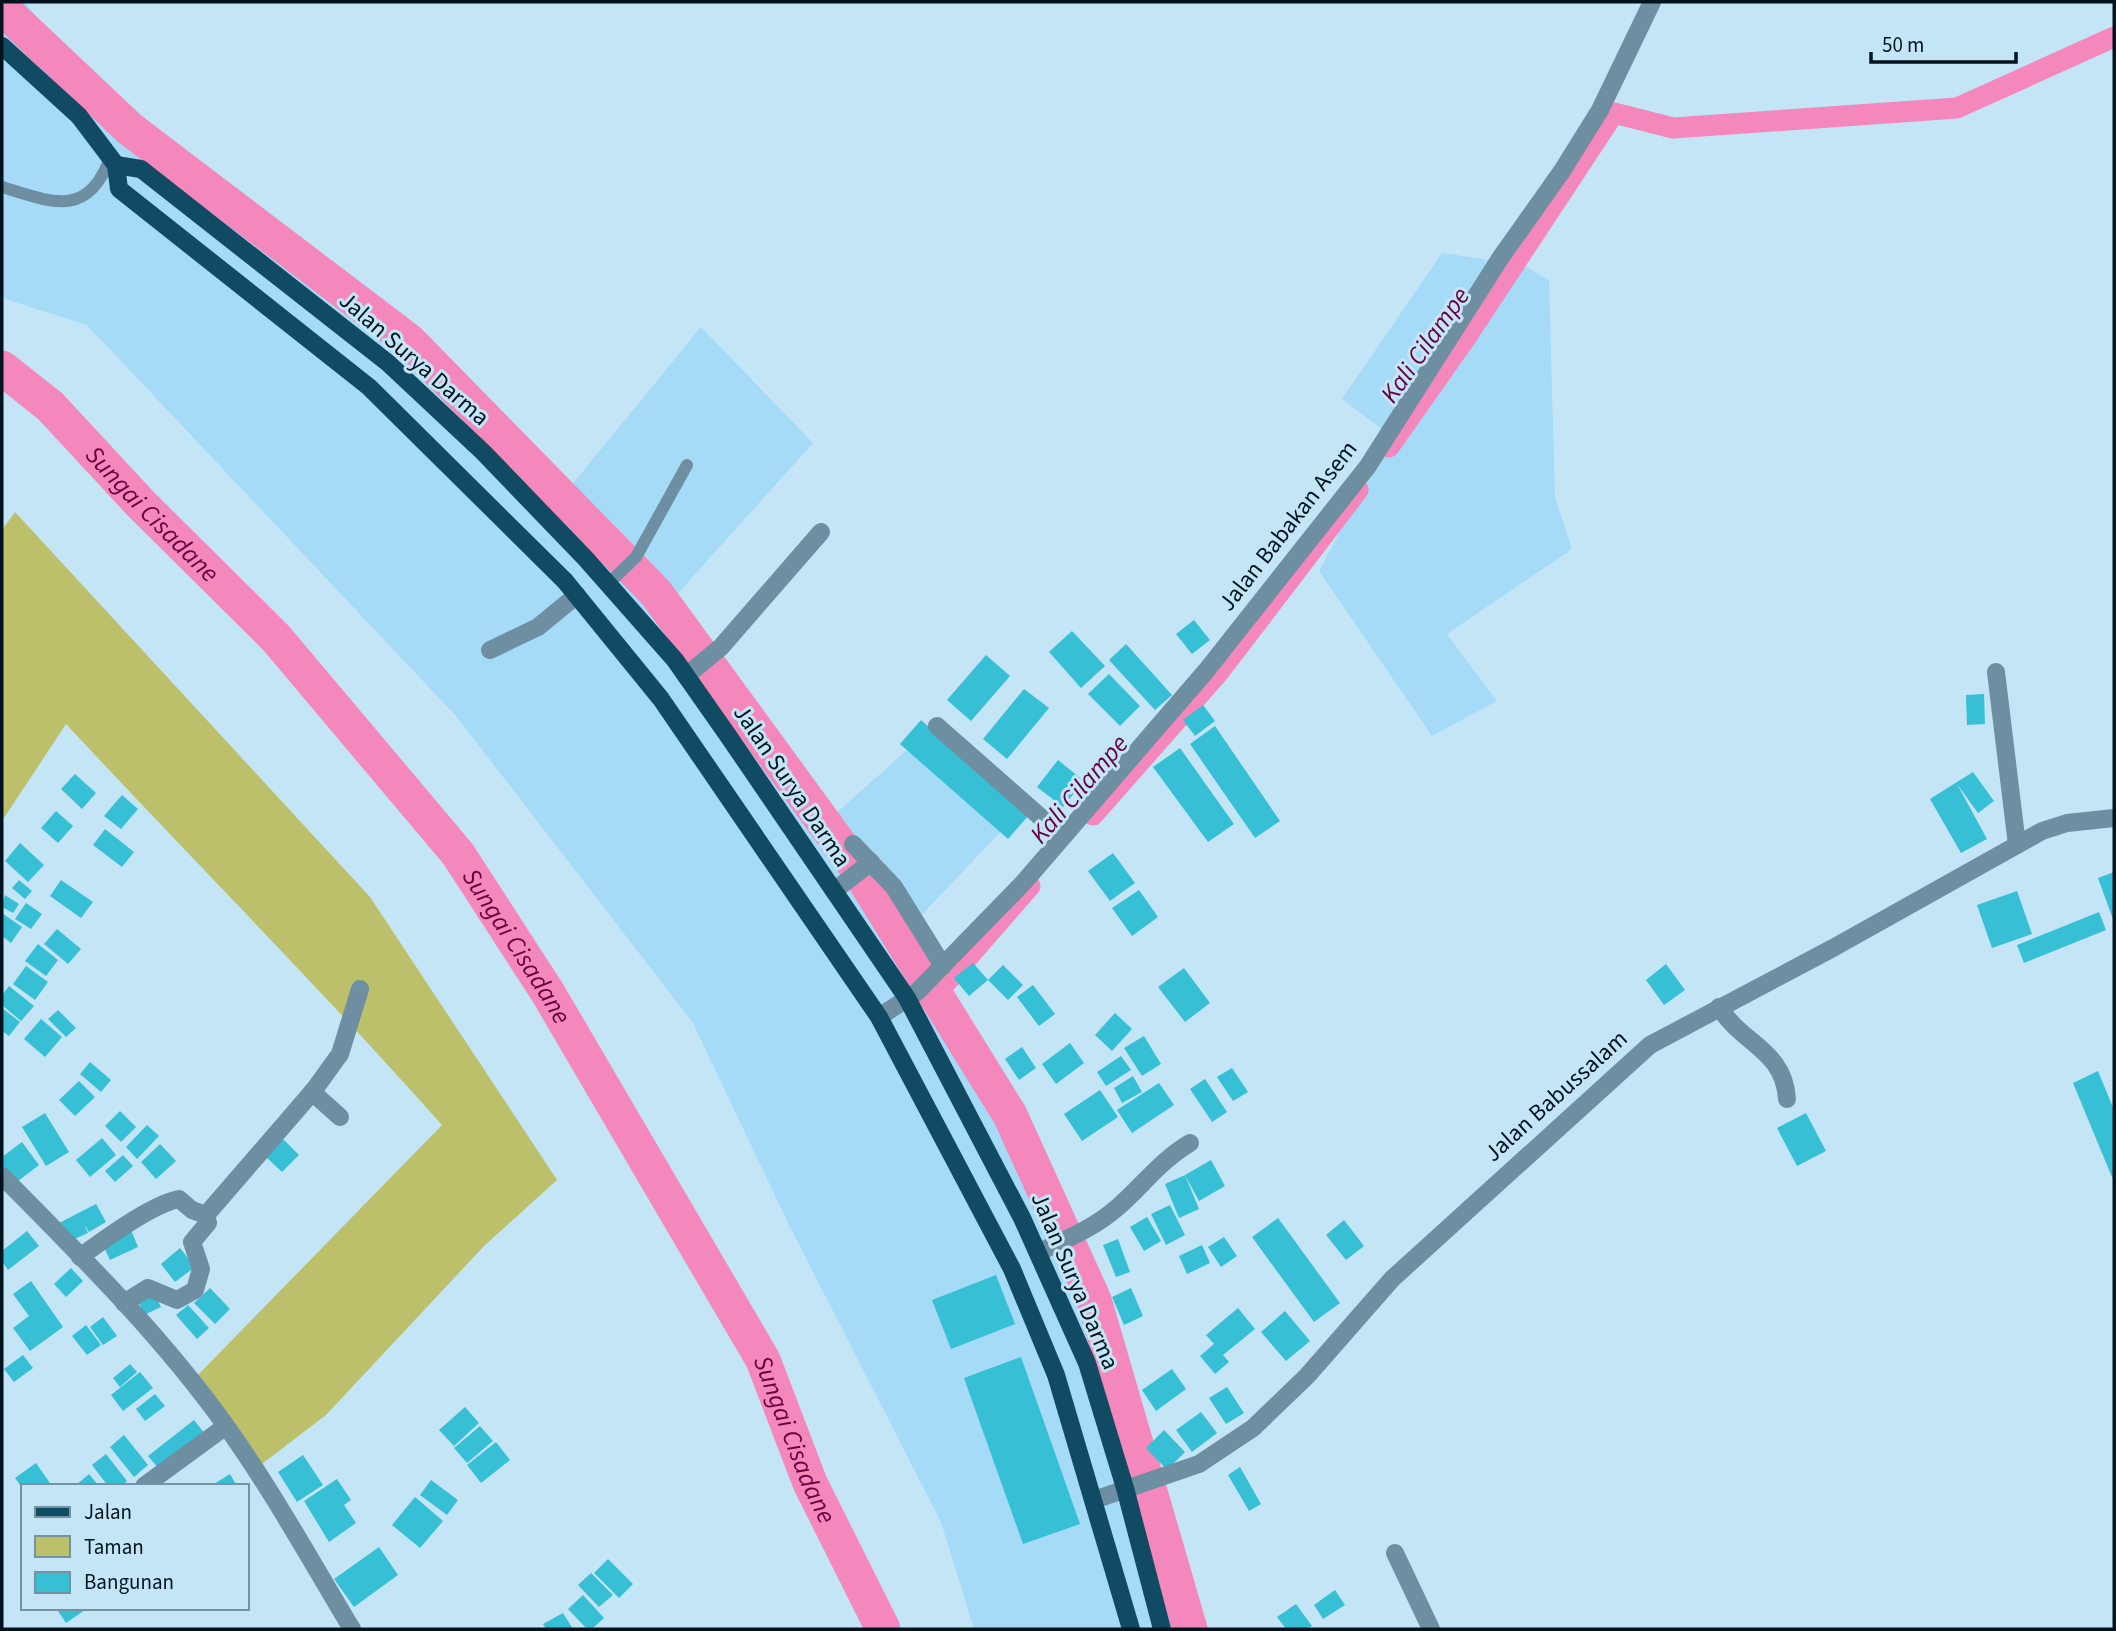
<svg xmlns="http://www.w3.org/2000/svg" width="2116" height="1631" font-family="'Source Sans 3',sans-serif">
	<rect width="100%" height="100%" fill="#c4e5f6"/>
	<g fill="#a5dbf7">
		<path d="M 2,2 L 25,2 L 78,72 L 424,347 L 499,415 L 570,487 L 701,327 L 813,443 L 671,601 L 833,816 L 917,741 L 1013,819 L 911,926 L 987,1054 L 1073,1211 L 1135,1395 L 1198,1629 L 974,1629 L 941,1522 L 789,1225 L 693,1023 L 456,716 L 87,325 L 2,298 Z"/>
		<path d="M 1442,253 L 1524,265 L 1549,281 L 1555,497 L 1572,549 L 1447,634 L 1497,701 L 1432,736 L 1319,571 L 1391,436 L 1342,399 Z"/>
	</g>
	<path fill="#bcc06b" d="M 15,512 L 370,897 L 557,1180 L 485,1245 L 326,1415 L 254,1470 L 197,1376 L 442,1125 C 320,988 191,858 66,724 L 2,821 L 2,530 Z"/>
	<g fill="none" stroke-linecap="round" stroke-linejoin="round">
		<g stroke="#f487bb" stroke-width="21">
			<path d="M 1389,447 L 1465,339 L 1614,113 L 1673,128 L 1957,108 L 2114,37"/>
			<path d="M 1093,815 L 1219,672 L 1358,490"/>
			<path d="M 935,995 L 1030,886"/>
		</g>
		<g stroke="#f487bb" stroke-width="35">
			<path d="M 2,8 L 130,129 L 409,341 L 656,593 L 857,868 L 1010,1115 L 1094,1300 L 1190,1629"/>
			<path id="s1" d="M 2,368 L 50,406 L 140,503 L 276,638 L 458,854 L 548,993 L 763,1360 L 810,1483 L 883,1629"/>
		</g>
	</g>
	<g fill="#36bfd5">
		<path d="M 1194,620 L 1210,640 L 1192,654 L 1176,634 Z"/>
		<path d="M 1072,631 L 1105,666 L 1081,688 L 1049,652 Z"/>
		<path d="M 1126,644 L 1172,695 L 1155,710 L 1109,660 Z"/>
		<path d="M 986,655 L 1010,676 L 971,721 L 947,700 Z"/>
		<path d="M 1109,674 L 1140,706 L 1120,726 L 1088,694 Z"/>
		<path d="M 1024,689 L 1049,708 L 1007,759 L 983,739 Z"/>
		<path d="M 1984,694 L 1985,724 L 1967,725 L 1966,695 Z"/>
		<path d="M 1203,705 L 1215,721 L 1195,736 L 1183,720 Z"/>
		<path d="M 921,720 L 1029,815 L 1008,839 L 900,744 Z"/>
		<path d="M 1215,726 L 1280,821 L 1255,838 L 1190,744 Z"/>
		<path d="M 1180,748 L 1234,824 L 1208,842 L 1153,767 Z"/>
		<path d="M 1058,760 L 1084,781 L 1063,807 L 1037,787 Z"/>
		<path d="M 1973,772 L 1994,801 L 1978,813 L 1957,784 L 1987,839 L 1961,853 L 1930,799 Z"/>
		<path d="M 75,774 L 96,793 L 82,809 L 61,789 Z"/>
		<path d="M 122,795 L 138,809 L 121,829 L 104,816 Z"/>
		<path d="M 56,811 L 73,826 L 58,843 L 41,828 Z"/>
		<path d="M 105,829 L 134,852 L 122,867 L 93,845 Z"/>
		<path d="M 20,843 L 44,865 L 28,882 L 5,861 Z"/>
		<path d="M 1113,853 L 1135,883 L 1110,901 L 1088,871 Z"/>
		<path d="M 2114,872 L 2114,922 L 2098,878 Z"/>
		<path d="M 19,880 L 32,891 L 25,899 L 12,888 Z"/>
		<path d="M 61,880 L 93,902 L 81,918 L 50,896 Z"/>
		<path d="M 1139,890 L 1158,917 L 1132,936 L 1112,908 Z"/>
		<path d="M 2017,891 L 2032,934 L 1992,948 L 1977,905 Z"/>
		<path d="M 5,895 L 19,904 L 13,913 L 2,907 Z"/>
		<path d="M 26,903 L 42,914 L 31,929 L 15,919 Z"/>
		<path d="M 2099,912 L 2106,930 L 2024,963 L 2017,945 Z"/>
		<path d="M 2,913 L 22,927 L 11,943 L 2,936 Z"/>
		<path d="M 57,929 L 81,949 L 68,964 L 44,944 Z"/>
		<path d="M 38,944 L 58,960 L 46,976 L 25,961 Z"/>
		<path d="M 973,963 L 988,980 L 969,996 L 954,978 Z"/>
		<path d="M 1666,964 L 1685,990 L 1664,1005 L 1646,980 Z"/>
		<path d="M 1003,965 L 1023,985 L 1008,1000 L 988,980 Z"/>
		<path d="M 26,966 L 48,982 L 35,1000 L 13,984 Z"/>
		<path d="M 1184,968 L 1210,1003 L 1185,1022 L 1158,987 Z"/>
		<path d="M 1033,985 L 1055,1014 L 1039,1026 L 1017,997 Z"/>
		<path d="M 9,986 L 34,1006 L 21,1021 L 2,1005 L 2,995 Z"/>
		<path d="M 2,1008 L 20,1022 L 9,1036 L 2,1031 Z"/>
		<path d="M 58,1010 L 76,1028 L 66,1037 L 48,1019 Z"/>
		<path d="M 1115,1013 L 1132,1029 L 1112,1051 L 1095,1035 Z"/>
		<path d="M 41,1019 L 62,1037 L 45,1057 L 24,1039 Z"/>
		<path d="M 1144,1036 L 1161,1064 L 1142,1076 L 1124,1048 Z"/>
		<path d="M 1070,1043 L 1084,1063 L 1056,1084 L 1042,1064 Z"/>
		<path d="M 1022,1047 L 1036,1068 L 1019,1080 L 1005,1059 Z"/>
		<path d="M 1121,1056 L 1131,1070 L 1106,1086 L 1097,1072 Z"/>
		<path d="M 90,1062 L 111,1080 L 101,1092 L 80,1074 Z"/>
		<path d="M 1232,1068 L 1248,1092 L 1233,1101 L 1217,1077 Z"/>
		<path d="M 2098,1071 L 2114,1110 L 2114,1182 L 2073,1083 Z"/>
		<path d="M 1133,1076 L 1142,1092 L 1122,1103 L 1114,1088 Z"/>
		<path d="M 1205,1079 L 1227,1112 L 1212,1122 L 1190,1089 Z"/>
		<path d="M 79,1081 L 95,1097 L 75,1116 L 59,1100 Z"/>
		<path d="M 1159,1083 L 1174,1105 L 1132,1133 L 1117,1110 Z"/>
		<path d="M 1100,1090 L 1118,1117 L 1082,1141 L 1064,1114 Z"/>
		<path d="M 120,1111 L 136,1127 L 121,1142 L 105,1126 Z"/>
		<path d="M 45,1113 L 69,1152 L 46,1166 L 22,1127 Z"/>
		<path d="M 1806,1113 L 1826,1151 L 1797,1166 L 1777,1128 Z"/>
		<path d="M 147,1125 L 159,1136 L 137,1159 L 126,1147 Z"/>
		<path d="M 102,1138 L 116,1155 L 90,1177 L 76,1160 Z"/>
		<path d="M 283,1139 L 299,1155 L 282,1172 L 266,1157 Z"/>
		<path d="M 22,1142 L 39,1165 L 13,1185 L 2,1169 L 2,1157 Z"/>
		<path d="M 160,1144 L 176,1161 L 156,1179 L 141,1162 Z"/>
		<path d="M 123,1155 L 133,1166 L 115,1182 L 105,1171 Z"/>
		<path d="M 1211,1160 L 1225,1186 L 1199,1201 L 1185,1175 Z"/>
		<path d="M 1185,1175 L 1199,1209 L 1179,1218 L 1165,1184 Z"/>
		<path d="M 96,1204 L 106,1222 L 89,1232 L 84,1224 L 88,1233 L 68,1242 L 59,1223 Z"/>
		<path d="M 1170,1205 L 1185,1235 L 1166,1245 L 1151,1214 Z"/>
		<path d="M 1147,1217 L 1161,1241 L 1144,1251 L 1130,1227 Z"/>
		<path d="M 1278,1218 L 1340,1303 L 1314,1322 L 1252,1237 Z"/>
		<path d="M 1344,1220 L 1364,1246 L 1346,1260 L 1326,1235 Z"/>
		<path d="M 131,1230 L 138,1247 L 110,1260 L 102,1243 Z"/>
		<path d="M 27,1231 L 39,1246 L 8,1270 L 2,1261 L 2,1251 Z"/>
		<path d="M 1224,1237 L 1237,1256 L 1221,1267 L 1208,1247 Z"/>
		<path d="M 1118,1239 L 1130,1272 L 1116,1277 L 1103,1245 Z"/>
		<path d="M 1202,1245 L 1210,1263 L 1187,1274 L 1179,1256 Z"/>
		<path d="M 180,1248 L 195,1267 L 175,1282 L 161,1264 Z"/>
		<path d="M 71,1268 L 83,1281 L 66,1297 L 54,1284 Z"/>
		<path d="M 996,1275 L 1015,1324 L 951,1349 L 932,1300 Z"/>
		<path d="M 31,1281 L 63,1327 L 30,1351 L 13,1328 L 29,1316 L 13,1294 Z"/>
		<path d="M 210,1288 L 230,1309 L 215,1324 L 194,1303 Z"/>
		<path d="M 1131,1288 L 1143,1316 L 1124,1325 L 1112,1297 Z"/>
		<path d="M 154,1293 L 161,1307 L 144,1315 L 138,1301 Z"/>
		<path d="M 188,1305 L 209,1328 L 197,1339 L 176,1315 Z"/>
		<path d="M 1238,1308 L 1255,1329 L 1223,1355 L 1229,1362 L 1215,1374 L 1200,1356 L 1214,1344 L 1206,1335 Z"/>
		<path d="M 1285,1311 L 1310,1341 L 1286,1361 L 1261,1332 Z"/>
		<path d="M 103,1317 L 117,1336 L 103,1345 L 90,1327 Z"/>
		<path d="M 86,1325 L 101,1345 L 87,1355 L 72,1336 Z"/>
		<path d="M 23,1355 L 33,1368 L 14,1382 L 4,1369 Z"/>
		<path d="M 1021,1357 L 1080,1524 L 1023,1544 L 964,1378 Z"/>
		<path d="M 130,1364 L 137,1372 L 120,1387 L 113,1378 Z"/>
		<path d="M 1172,1369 L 1186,1389 L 1156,1411 L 1142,1390 Z"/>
		<path d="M 140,1372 L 153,1388 L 123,1411 L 111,1395 Z"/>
		<path d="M 1227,1387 L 1244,1413 L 1226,1424 L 1209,1398 Z"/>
		<path d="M 155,1394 L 165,1406 L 145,1421 L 136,1409 Z"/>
		<path d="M 465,1407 L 479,1423 L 454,1446 L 439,1430 Z"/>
		<path d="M 1201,1412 L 1217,1433 L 1192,1452 L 1176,1430 Z"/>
		<path d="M 194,1420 L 205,1434 L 160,1470 L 148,1456 Z"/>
		<path d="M 480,1426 L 493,1441 L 467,1463 L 454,1448 Z"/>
		<path d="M 1164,1430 L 1185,1452 L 1167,1470 L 1146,1448 Z"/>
		<path d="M 124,1435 L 148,1465 L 134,1477 L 110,1447 Z"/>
		<path d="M 496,1442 L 510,1460 L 481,1483 L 467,1465 Z"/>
		<path d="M 106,1454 L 127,1481 L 121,1486 L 108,1486 L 92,1465 Z"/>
		<path d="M 303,1455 L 323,1485 L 297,1502 L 278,1472 Z"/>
		<path d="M 36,1463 L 52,1486 L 23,1486 L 23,1489 L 15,1478 Z"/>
		<path d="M 1240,1467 L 1261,1504 L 1249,1511 L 1228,1475 Z"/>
		<path d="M 89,1474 L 99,1486 L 75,1486 Z"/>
		<path d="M 230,1474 L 237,1486 L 215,1486 L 214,1484 Z"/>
		<path d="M 337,1479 L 351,1500 L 344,1505 L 356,1523 L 329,1542 L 304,1501 Z"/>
		<path d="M 431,1480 L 458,1500 L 447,1515 L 420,1495 Z"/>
		<path d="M 415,1497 L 443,1521 L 420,1548 L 392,1525 Z"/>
		<path d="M 379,1547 L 398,1575 L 354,1607 L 334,1579 Z"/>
		<path d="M 608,1559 L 633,1584 L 619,1598 L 594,1573 Z"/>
		<path d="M 591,1573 L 613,1595 L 599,1607 L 578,1585 Z"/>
		<path d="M 1335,1590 L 1345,1605 L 1323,1619 L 1314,1605 Z"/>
		<path d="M 583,1595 L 604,1618 L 592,1629 L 587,1629 L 568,1609 Z"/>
		<path d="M 1296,1604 L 1312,1626 L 1307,1629 L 1286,1629 L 1277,1617 Z"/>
		<path d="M 56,1608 L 88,1608 L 66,1623 Z"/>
		<path d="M 563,1613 L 573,1629 L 546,1629 L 543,1624 Z"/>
	</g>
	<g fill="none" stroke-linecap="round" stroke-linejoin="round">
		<g stroke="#6d8fa1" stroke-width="12">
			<path d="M 2,187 C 51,202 88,219 110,158"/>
			<path d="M 608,584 L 636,557 L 687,465"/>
		</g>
		<g stroke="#6d8fa1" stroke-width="18">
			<path d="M 490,650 L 538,627 L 577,595"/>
			<path d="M 1996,672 L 2017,845"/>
			<path d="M 686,676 L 721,647 L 821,532"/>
			<path d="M 937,726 L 1062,836"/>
			<path d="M 853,844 L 894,887 L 943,966"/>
			<path d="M 834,891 L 871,862"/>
			<path d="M 1719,1007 C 1743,1045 1784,1050 1787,1099"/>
			<path d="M 312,1092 L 340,1117"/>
			<path d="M 2,1176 C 80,1255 161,1335 226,1426 C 272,1490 311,1561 352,1629"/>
			<path d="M 1039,1252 C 1067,1239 1094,1228 1118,1207 C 1143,1185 1161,1160 1190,1143"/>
			<path d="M 80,1257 C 103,1240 152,1204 179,1199 L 192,1210 L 206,1215 L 314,1090 L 340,1054 L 360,989"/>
			<path d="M 124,1303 L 148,1288 L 177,1300 L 195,1290 L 201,1269 L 192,1242 L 208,1223 L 206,1215"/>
			<path d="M 144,1486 L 226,1426"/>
			<path d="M 1094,1500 L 1199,1464 L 1253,1428 L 1307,1376 L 1392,1279 L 1650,1045 L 1833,948 L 2042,831 L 2067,823 L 2114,818"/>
			<path d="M 1395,1553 L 1431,1629"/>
		</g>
		<path stroke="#6d8fa1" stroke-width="18" d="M 879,1017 L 917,992 L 1024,882 L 1206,671 L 1368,466 L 1501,257 L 1562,171 L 1600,110 L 1652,2"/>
		<g stroke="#104b63" stroke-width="18">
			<path d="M 2,46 L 79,116 L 116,165 L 119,189 L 369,387 L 565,581 L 661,699 L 879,1017 L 1012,1269 L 1056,1375 L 1131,1629"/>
			<path d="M 116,165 L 141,169 L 388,363 L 483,452 L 586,559 L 675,660 L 729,737 L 907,998 L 1022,1218 L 1087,1363 L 1125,1488 L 1162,1629"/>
		</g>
	</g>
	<g text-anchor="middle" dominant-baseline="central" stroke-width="6" stroke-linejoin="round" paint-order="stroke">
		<g font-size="24" fill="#00131f" stroke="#c4e5f6">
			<text transform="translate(414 359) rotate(41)">Jalan Surya Darma</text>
			<text transform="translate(1288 526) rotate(-52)">Jalan Babakan Asem</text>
			<text transform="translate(792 786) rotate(56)">Jalan Surya Darma</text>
			<text transform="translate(1556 1096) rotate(-42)">Jalan Babussalam</text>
			<text transform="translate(1075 1281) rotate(67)">Jalan Surya Darma</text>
		</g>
		<g font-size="26" font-style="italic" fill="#670040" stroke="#c4e5f6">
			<text transform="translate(1425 345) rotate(-55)">Kali Cilampe</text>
			<text stroke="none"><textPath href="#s1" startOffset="210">Sungai Cisadane</textPath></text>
			<text transform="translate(1079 789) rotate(-49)">Kali Cilampe</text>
			<text stroke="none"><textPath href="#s1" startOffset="777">Sungai Cisadane</textPath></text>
			<text stroke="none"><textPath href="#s1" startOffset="1344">Sungai Cisadane</textPath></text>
		</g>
	</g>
	<rect width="2116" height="1631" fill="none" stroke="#00131f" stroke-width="7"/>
	<rect x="21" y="1484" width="228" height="126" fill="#c4e5f6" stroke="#7691a0" stroke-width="2"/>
	<rect x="35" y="1507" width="35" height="10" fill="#104b63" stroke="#7691a0" stroke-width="2"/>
	<text x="84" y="1519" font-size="21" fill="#00131f">Jalan</text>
	<rect x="35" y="1536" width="35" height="21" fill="#bcc06b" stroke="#7691a0" stroke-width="2"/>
	<text x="84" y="1554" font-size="21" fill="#00131f">Taman</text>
	<rect x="35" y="1572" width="35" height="21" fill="#36bfd5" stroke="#7691a0" stroke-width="2"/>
	<text x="84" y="1589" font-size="21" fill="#00131f">Bangunan</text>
	<path d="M1871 52v10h145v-10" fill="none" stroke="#00131f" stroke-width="3.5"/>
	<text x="1882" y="52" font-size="21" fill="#00131f" stroke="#c4e5f6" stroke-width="5" paint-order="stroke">50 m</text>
</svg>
